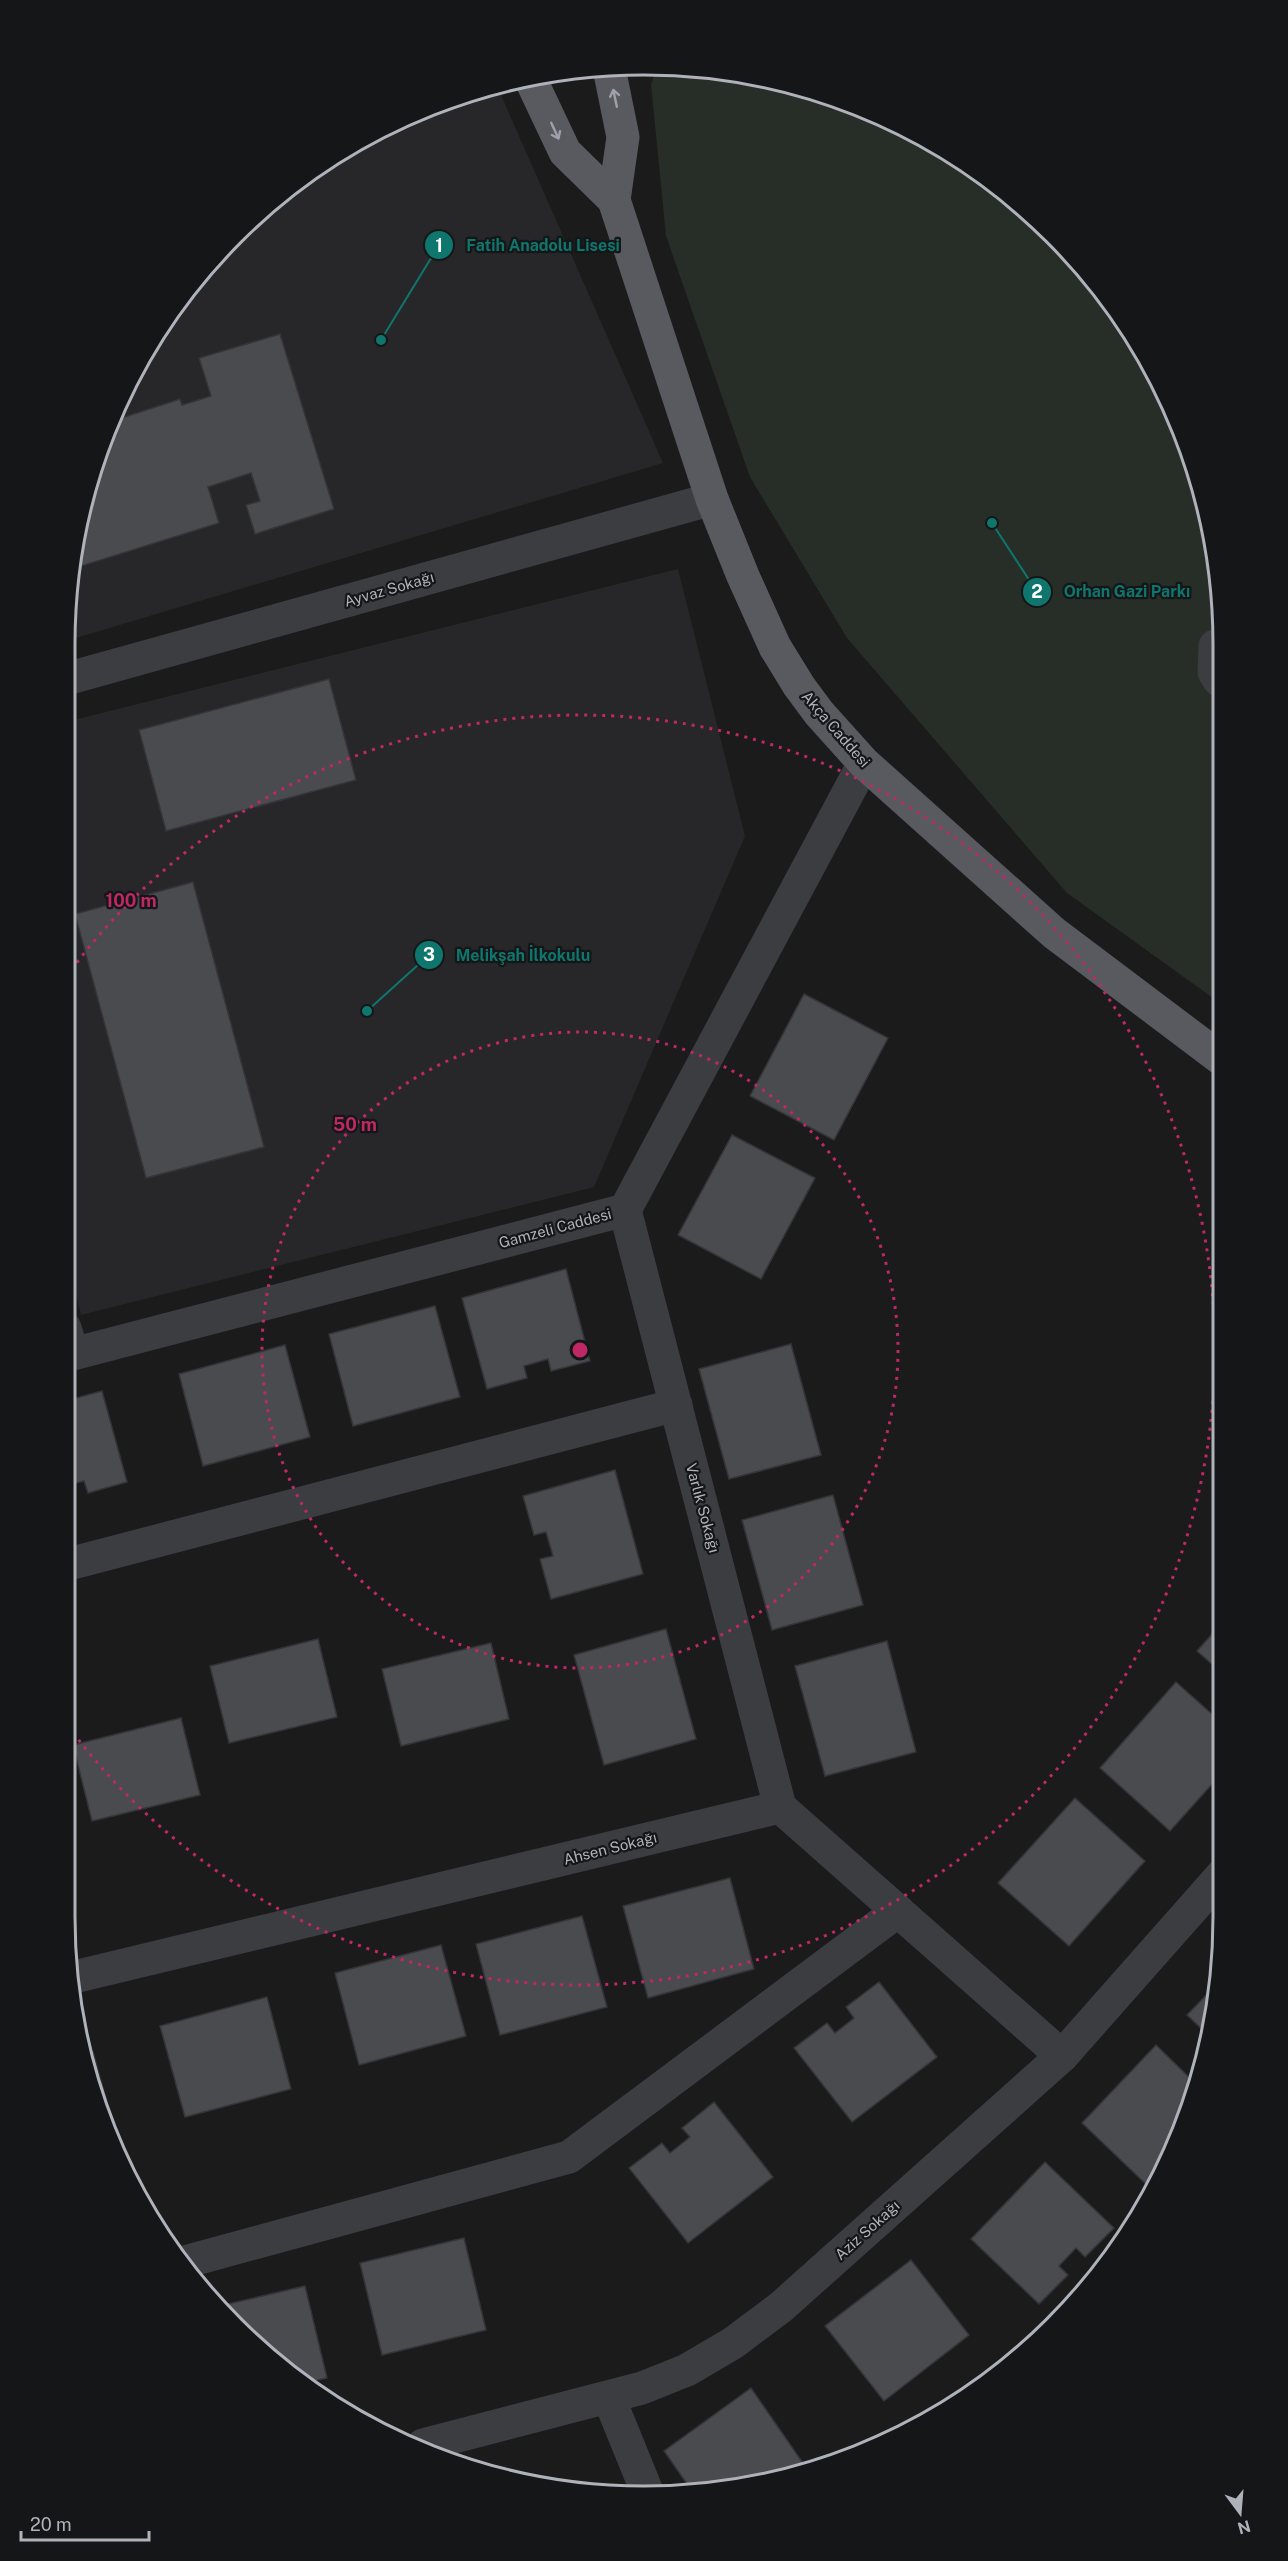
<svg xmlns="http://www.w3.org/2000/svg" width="1288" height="2561" font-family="'Public Sans',sans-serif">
	<rect width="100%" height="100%" fill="#1b1b1c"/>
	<g fill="#272729">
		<path d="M 497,86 L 663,463 L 66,641 L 66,606 L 84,494 L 124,388 L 184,291 L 262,209 L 354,142 L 457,95 Z"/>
		<path d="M 678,569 L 745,836 L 594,1187 L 81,1315 L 65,1251 L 66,722 Z"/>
	</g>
	<path fill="#272e27" d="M 682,66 L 794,84 L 900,124 L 1026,208 L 1126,322 L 1180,423 L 1219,569 L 1220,1003 L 1067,893 L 847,638 L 750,477 L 666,236 L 651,84 L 657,67 Z"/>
	<g fill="#4a4b4f" stroke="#353538" stroke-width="1.5">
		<path d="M 280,334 L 334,509 L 255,534 L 246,505 L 260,501 L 251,473 L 208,487 L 219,523 L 72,569 L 84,494 L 112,421 L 180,399 L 182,405 L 211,396 L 199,358 Z"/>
		<path d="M 329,679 L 356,780 L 166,831 L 139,730 Z"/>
		<path d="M 193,882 L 264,1147 L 146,1178 L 75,914 Z"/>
		<path d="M 804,994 L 888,1038 L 834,1140 L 750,1096 Z"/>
		<path d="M 732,1135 L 815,1178 L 761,1279 L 678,1235 Z"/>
		<path d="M 566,1269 L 590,1361 L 551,1371 L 548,1359 L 524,1366 L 527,1378 L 487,1389 L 462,1298 Z"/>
		<path d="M 435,1306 L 460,1397 L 353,1426 L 329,1334 Z"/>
		<path d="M 791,1344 L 821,1455 L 729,1479 L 699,1369 Z"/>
		<path d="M 285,1345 L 310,1437 L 203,1466 L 179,1374 Z"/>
		<path d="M 102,1391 L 127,1482 L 88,1493 L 84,1481 L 65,1486 L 65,1401 Z"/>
		<path d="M 615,1470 L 643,1574 L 551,1599 L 540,1559 L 553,1556 L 546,1532 L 534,1535 L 523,1496 Z"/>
		<path d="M 833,1495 L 863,1605 L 772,1630 L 742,1520 Z"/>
		<path d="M 1221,1624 L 1222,1673 L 1197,1651 Z"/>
		<path d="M 666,1629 L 696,1739 L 604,1765 L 574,1655 Z"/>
		<path d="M 318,1639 L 337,1717 L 229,1743 L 210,1666 Z"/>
		<path d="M 887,1641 L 916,1752 L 825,1776 L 795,1666 Z"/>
		<path d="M 491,1643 L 509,1719 L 401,1746 L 382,1669 Z"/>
		<path d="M 1176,1682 L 1222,1723 L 1222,1773 L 1170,1831 L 1100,1768 Z"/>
		<path d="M 181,1718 L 200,1795 L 92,1821 L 73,1745 Z"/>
		<path d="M 1075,1798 L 1145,1861 L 1069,1946 L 998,1883 Z"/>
		<path d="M 730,1878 L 754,1969 L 648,1998 L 623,1906 Z"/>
		<path d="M 582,1916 L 607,2007 L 500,2035 L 476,1944 Z"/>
		<path d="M 441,1945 L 466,2036 L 359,2065 L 335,1973 Z"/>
		<path d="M 879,1982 L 937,2057 L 852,2122 L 794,2048 L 827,2023 L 835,2033 L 854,2018 L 846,2007 Z"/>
		<path d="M 1217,1984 L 1209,2036 L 1187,2015 Z"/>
		<path d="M 267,1997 L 291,2089 L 185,2117 L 160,2026 Z"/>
		<path d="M 1156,2045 L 1197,2085 L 1175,2144 L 1169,2150 L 1172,2152 L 1164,2173 L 1150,2188 L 1082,2123 Z"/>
		<path d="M 93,2052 L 118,2143 L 117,2143 L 95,2104 L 87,2053 Z"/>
		<path d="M 714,2102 L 773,2177 L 688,2243 L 629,2168 L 662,2143 L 670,2153 L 690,2137 L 682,2128 Z"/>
		<path d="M 1045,2162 L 1114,2228 L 1085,2257 L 1076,2248 L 1059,2266 L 1068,2275 L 1039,2304 L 971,2239 Z"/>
		<path d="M 464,2238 L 486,2330 L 382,2355 L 360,2263 Z"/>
		<path d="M 911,2260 L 969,2335 L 884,2401 L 825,2326 Z"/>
		<path d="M 305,2286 L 327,2378 L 305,2383 L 262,2352 L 219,2306 Z"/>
		<path d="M 751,2388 L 805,2466 L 719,2492 L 692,2491 L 664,2451 Z"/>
	</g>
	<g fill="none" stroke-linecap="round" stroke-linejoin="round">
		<g stroke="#3c3d41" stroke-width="33">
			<path d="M 1219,645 L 1215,646 L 1214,672 L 1219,680"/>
			<path d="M 66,679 L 712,499"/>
			<path d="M 625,1210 L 780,1807"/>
			<path d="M 65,1328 L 73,1354"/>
			<path d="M 65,1356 L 625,1210 L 864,763"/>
			<path d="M 65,1565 L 676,1405"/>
			<path d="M 74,1977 L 780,1807 L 1062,2056"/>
			<path d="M 181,2263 L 569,2157 L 898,1911"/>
			<path d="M 609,2398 L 646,2489"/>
			<path d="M 423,2445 L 642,2388 L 687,2370 L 733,2343 L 781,2307 L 1062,2056 L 1222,1875"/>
		</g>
		<g stroke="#585a60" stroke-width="33">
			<path d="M 530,78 L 565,152 L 614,200 L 623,137 L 609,68"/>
			<path d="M 614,200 L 712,499 L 743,576 L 775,647 L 799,686 L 819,713 L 864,763 L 1054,933 L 1220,1058"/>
		</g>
	</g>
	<defs><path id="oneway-shaft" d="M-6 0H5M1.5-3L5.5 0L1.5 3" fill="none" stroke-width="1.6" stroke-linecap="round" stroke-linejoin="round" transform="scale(1.5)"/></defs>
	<g stroke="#9da1a9">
		<use href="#oneway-shaft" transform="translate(615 98) rotate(-102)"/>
		<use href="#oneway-shaft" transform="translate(555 131) rotate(65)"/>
	</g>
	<g fill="none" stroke="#c02865" stroke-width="3" stroke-dasharray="3 6">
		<circle cx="580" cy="1350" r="318"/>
		<path d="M66 977A635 635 0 1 1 66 1723"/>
	</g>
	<g text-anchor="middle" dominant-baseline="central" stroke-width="4.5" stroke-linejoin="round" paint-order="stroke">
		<g font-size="15" fill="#aeb3bb" stroke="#151617">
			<text transform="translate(389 589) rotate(-16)">Ayvaz Sokağı</text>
			<text transform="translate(836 729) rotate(49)">Akça Caddesi</text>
			<text transform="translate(555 1228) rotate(-15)">Gamzeli Caddesi</text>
			<text transform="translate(703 1508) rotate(75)">Varlık Sokağı</text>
			<text transform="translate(610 1848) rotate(-14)">Ahsen Sokağı</text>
			<text transform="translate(867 2230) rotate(-42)">Aziz Sokağı</text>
		</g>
	</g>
	<path d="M0 0H1288V2561H0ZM644 75H644A569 569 0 0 1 1213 644V1917A569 569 0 0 1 644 2486H644A569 569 0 0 1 75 1917V644A569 569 0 0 1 644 75Z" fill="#151617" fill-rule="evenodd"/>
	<path fill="none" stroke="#aeb3bb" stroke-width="3" d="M644 75H644A569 569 0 0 1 1213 644V1917A569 569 0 0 1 644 2486H644A569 569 0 0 1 75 1917V644A569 569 0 0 1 644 75Z"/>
	<circle cx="580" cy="1350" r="9" fill="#c02865" stroke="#151617" stroke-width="3"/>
	<g font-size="18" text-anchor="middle" font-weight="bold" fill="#c02865" stroke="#151617" stroke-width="4.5" stroke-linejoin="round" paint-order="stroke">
		<text x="131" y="907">100 m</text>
		<text x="355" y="1131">50 m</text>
	</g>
	<path fill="none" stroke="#0f766e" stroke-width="2" d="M381 340L439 245M992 523L1037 592M367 1011L429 955"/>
	<g fill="#0f766e" stroke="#151617" stroke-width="2">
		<circle cx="381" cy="340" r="6"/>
		<circle cx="992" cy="523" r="6"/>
		<circle cx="367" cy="1011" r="6"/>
		<circle cx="439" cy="245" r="15"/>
		<circle cx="1037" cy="592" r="15"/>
		<circle cx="429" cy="955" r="15"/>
	</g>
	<g font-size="18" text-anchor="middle" font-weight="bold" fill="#fff">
		<text x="439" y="252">1</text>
		<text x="1037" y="598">2</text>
		<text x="429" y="961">3</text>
	</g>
	<g font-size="16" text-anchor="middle" font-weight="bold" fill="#0f766e" stroke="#151617" stroke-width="4.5" stroke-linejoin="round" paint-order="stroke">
		<text x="543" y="251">Fatih Anadolu Lisesi</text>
		<text x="1127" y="597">Orhan Gazi Parkı</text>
		<text x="523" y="961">Melikşah İlkokulu</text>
	</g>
	<g transform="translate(1240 2513) rotate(164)" stroke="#151617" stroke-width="4.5" paint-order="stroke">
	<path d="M0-4.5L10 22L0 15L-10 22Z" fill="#aeb3bb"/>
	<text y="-9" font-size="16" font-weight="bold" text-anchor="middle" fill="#aeb3bb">N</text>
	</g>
	<path d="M21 2531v9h128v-9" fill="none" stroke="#aeb3bb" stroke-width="3"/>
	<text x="30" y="2531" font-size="18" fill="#aeb3bb" stroke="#151617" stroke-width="4.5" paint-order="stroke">20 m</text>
</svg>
